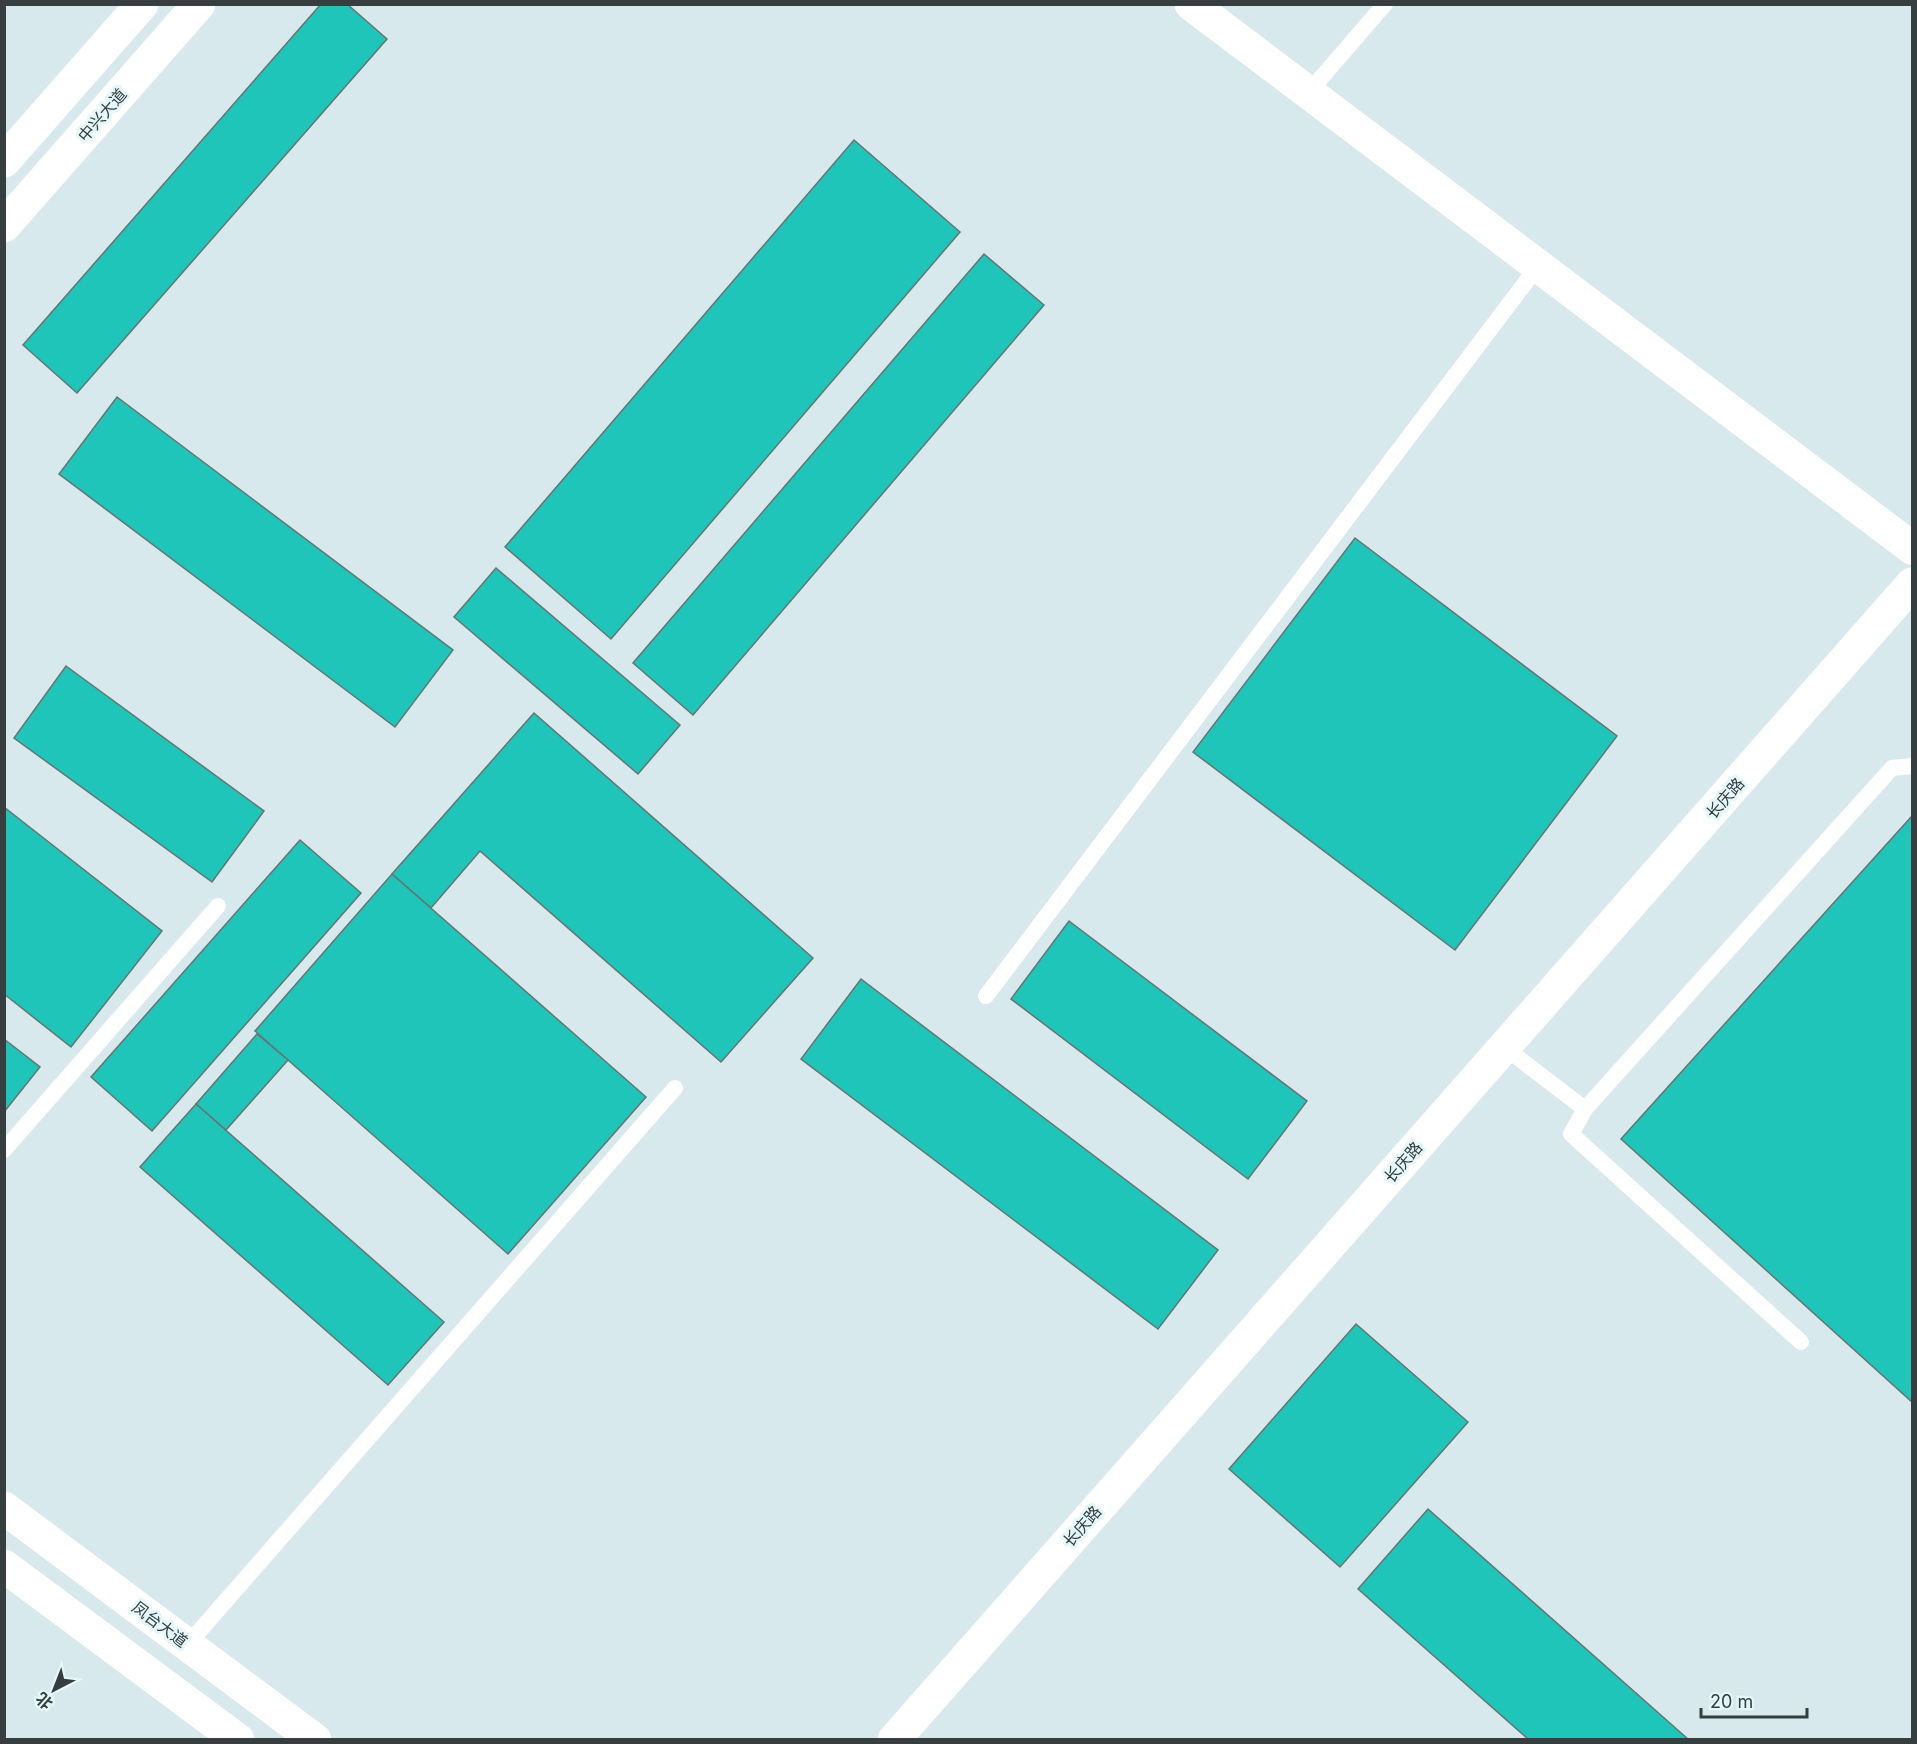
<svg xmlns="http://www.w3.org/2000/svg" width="1917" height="1744" font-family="Inter,'Noto Sans SC',sans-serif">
	<rect width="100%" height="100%" fill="#d7e9ec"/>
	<g fill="#1ec5b8" stroke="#657573" stroke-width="1.5">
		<path d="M 321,4 L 347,4 L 387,39 L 77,393 L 23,345 Z"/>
		<path d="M 854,140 L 960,232 L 611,639 L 505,547 Z"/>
		<path d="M 984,254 L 1044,305 L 693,715 L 633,663 Z"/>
		<path d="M 117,397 L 453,650 L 395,727 L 59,474 Z"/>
		<path d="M 1355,538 L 1617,736 L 1455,950 L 1193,752 Z"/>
		<path d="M 496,568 L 680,725 L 638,774 L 454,617 Z"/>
		<path d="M 66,666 L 264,811 L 212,882 L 14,738 Z"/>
		<path d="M 534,713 L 813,958 L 721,1062 L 480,851 L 431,908 L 392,874 Z"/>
		<path d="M 4,807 L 162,931 L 71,1047 L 4,994 Z"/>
		<path d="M 1912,816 L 1912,1402 L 1621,1139 Z"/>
		<path d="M 300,840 L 361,893 L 152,1131 L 91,1077 Z"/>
		<path d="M 392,874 L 646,1097 L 508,1254 L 255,1031 Z"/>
		<path d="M 1069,921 L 1307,1101 L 1248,1179 L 1011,999 Z"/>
		<path d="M 861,979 L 1218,1250 L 1158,1329 L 801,1059 Z"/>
		<path d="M 257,1034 L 288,1060 L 226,1130 L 196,1104 Z"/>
		<path d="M 4,1039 L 40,1067 L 4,1112 Z"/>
		<path d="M 196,1104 L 444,1322 L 388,1385 L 140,1167 Z"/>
		<path d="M 1356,1324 L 1468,1422 L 1340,1567 L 1229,1469 Z"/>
		<path d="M 1428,1509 L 1689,1740 L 1529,1740 L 1358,1589 Z"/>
	</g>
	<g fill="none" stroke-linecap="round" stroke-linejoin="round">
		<g stroke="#fff" stroke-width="16">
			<path d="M 1308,93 L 1385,4"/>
			<path d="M 986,996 L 1538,266"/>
			<path d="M 1504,1047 L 1585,1109"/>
			<path d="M 4,1150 L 218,906"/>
			<path d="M 1801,1342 L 1571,1134 L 1585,1109 L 1892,768 L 1912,766"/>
			<path d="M 188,1644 L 675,1088"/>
		</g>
		<g stroke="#fff" stroke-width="33">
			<path d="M 1191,4 L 1912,548"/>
			<path d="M 4,161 L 142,4"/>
			<path d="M 4,226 L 199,4"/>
			<path d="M 4,1508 L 315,1740"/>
			<path d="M 4,1566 L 238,1740"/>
			<path d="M 894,1740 L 1912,584"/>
		</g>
	</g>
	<g text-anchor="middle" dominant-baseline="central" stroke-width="6" stroke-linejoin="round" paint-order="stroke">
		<g font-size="16" fill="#373e3f" stroke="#e4f7f9">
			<text transform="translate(102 115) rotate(-49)">中兴大道</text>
			<text transform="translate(1725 798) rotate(-49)">长庆路</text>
			<text transform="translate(1403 1162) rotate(-49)">长庆路</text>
			<text transform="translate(1082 1526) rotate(-49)">长庆路</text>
			<text transform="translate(160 1624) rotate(37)">凤台大道</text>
		</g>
	</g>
	<rect width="1917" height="1744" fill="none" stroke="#373e3f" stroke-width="12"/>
	<g transform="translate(54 1690) rotate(222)" stroke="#e4f7f9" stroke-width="4.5" paint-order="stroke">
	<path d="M0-4.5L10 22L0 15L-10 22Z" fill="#373e3f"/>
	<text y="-9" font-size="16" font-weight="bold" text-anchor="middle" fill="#373e3f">北</text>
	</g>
	<path d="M1701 1708v9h106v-9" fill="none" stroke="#373e3f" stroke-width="3"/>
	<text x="1710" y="1708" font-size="18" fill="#373e3f" stroke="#e4f7f9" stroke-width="4.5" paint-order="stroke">20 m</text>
</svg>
